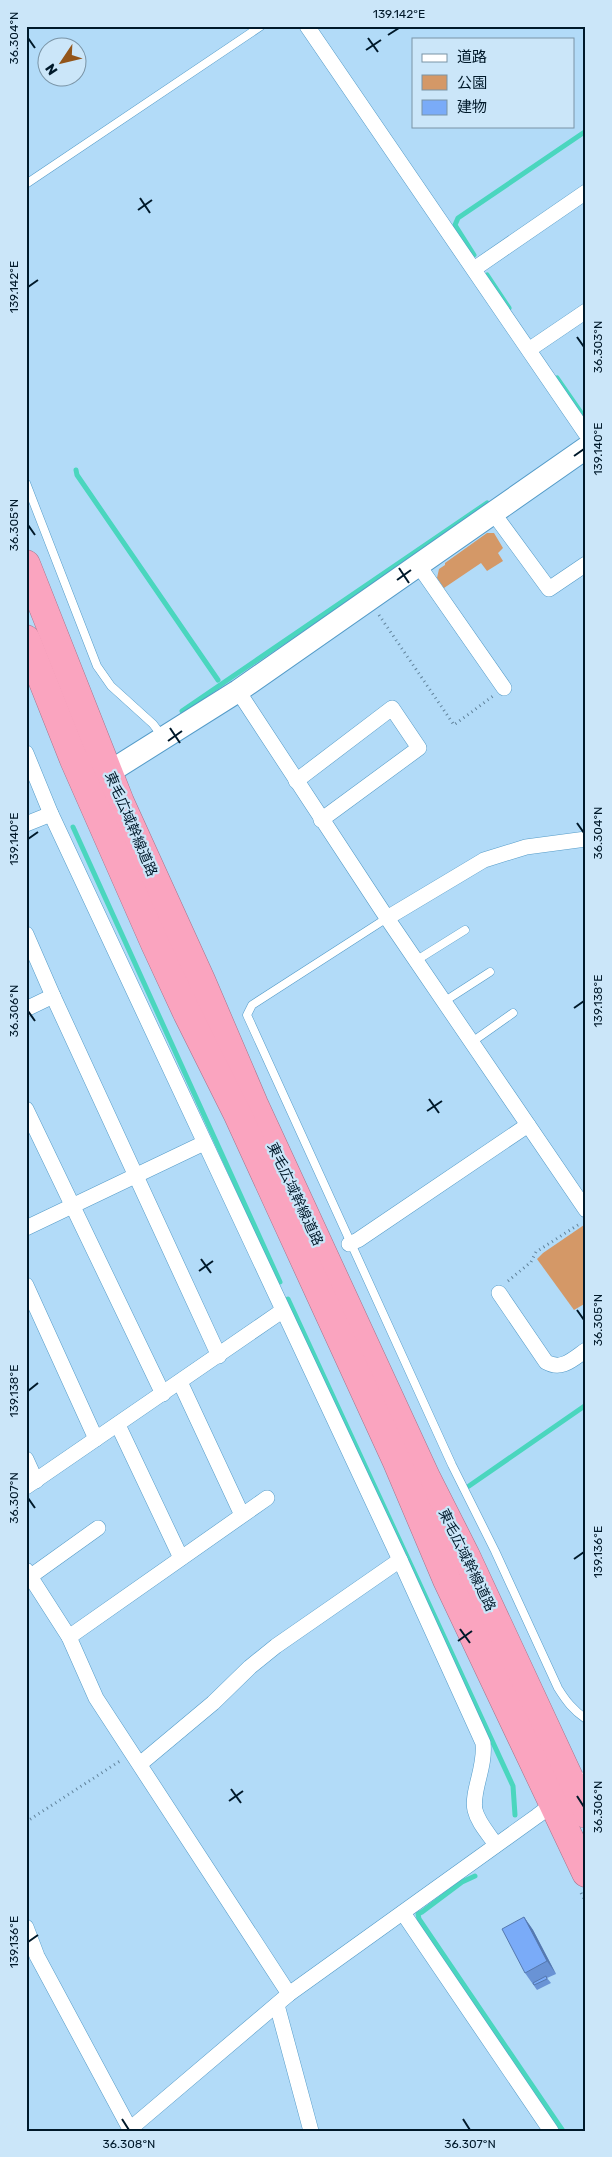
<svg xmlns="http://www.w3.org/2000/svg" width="612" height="2157" font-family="Rubik,'Noto Sans JP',sans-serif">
	<rect width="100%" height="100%" fill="#b2dbf8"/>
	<g fill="#d49867">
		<path d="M 487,533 L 494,533 L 503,548 L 498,553 L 503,561 L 487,571 L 481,563 L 444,588 L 437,578 L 439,569 L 445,565 L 445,563 Z"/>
		<path d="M 584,1225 L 586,1303 L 574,1310 L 537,1259 L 543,1253 Z"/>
	</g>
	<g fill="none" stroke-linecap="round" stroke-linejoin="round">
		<g stroke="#4ad6be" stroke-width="5">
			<path d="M 474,255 L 455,225 L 458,218 L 586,131"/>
			<path d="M 487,275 L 509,308"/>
			<path d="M 557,378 L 584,417"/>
			<path d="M 76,470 L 77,475 L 218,680"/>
			<path d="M 182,711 L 487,503"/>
			<path d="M 73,827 L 280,1282"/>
			<path d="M 288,1299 L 513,1786 L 515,1815"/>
			<path d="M 469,1486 L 586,1405"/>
			<path d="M 475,1876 L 462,1882 L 422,1912 L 418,1914 L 419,1919 L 563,2131"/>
		</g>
		<defs>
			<g id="lane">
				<path d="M 26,184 L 261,26"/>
				<path d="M 26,483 L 97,666 L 111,686 L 153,724 L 162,736"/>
				<path d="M 387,918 L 252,1005 L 247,1015 L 452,1465 L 495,1551 L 558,1688 C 566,1701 573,1710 586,1719"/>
				<path d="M 417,960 L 465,930"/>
				<path d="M 445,1001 L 490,972"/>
				<path d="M 472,1042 L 513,1013"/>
			</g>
			<g id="street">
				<path d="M 307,26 L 586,434"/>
				<path d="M 474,269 L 586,192"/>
				<path d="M 530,349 L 586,311"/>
				<path d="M 494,514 L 549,589 L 586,564"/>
				<path d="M 419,566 L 504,688"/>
				<path d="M 238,691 L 387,918 L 586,1210"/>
				<path d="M 26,753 L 51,814 L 400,1560 L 483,1743 C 486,1767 471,1792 475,1810 C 478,1823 489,1834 496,1845"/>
				<path d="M 296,781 L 392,708 L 419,748 L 321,820"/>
				<path d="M 26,824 L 51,814"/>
				<path d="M 387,918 L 484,860 L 526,847 L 586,839"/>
				<path d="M 26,934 L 53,996 L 219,1356"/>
				<path d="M 26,1009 L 53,996"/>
				<path d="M 26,1109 L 163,1394"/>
				<path d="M 26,1228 L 204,1143"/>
				<path d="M 349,1244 L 358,1240 L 528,1125"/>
				<path d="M 26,1285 L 96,1439"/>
				<path d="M 499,1293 L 546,1362 C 562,1371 573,1359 586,1350"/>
				<path d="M 180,1382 L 242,1515"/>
				<path d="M 118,1425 L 181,1558"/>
				<path d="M 26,1459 L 36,1481"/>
				<path d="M 26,1487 L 282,1311"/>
				<path d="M 26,1570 L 69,1637 L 96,1698 L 289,1994"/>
				<path d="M 31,1576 L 98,1528"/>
				<path d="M 69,1637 L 267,1498"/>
				<path d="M 140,1764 L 213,1703 L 250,1667 L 276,1646 L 400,1560"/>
				<path d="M 403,1913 L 551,2131"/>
				<path d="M 26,1927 L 37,1956 L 131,2131"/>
				<path d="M 277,2005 L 311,2131"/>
				<path d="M 130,2129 L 289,1994 L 537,1816 L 586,1779"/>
			</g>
			<path id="secondary" d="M 95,781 L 238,691 L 586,448"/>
			<g id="highway">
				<path d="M 26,564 L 120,802 L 201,980 L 254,1104 L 426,1477 L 466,1556 L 586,1814"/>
				<path d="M 26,639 L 74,760 L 155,944 L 187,1013 L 237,1113 L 397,1462 L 447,1580 L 586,1873"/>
			</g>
		</defs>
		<use href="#lane" stroke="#549bc8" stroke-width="9"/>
		<use href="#street" stroke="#549bc8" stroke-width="16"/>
		<use href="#secondary" stroke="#549bc8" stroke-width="24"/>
		<use href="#highway" stroke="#a2738b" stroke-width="29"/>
		<g stroke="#61839b" stroke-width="3" stroke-dasharray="1 4" stroke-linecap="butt">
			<path d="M 379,615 L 454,725 L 493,696"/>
			<path d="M 508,1281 L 531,1262 L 536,1252 L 581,1223"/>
			<path d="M 26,1822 L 120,1761"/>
			<path d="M 581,1893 L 586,1902"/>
		</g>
		<use href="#lane" stroke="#fff" stroke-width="8"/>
		<use href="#street" stroke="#fff" stroke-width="15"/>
		<use href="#secondary" stroke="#fff" stroke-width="22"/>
		<use href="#highway" stroke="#faa4bf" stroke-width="28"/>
	</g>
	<path fill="#6993d5" d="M 524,1917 L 533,1930 L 556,1974 L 547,1978 L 551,1983 L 537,1990 L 525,1973 Z"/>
	<path fill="#5578ae" d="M 524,1917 L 533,1930 L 556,1974 L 547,1961 Z"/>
	<g fill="#7aabf8" stroke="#5578ae">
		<path d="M 524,1917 L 547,1961 L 525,1973 L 502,1929 Z"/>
		<path d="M 546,1976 L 547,1979 L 534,1985 L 533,1983 Z"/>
	</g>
	<path fill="none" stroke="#00192a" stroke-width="2" d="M 388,35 L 399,28M 28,38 L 35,48M 368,38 L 378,52M 366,50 L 381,40M 140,198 L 150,213M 138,210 L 152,200M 28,287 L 38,280M 577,337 L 584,347M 574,456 L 584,449M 28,525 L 35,535M 399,568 L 409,583M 397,580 L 411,570M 170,728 L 180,743M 168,741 L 182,731M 577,823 L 584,833M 28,839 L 38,832M 574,1008 L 584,1001M 28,1011 L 35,1021M 429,1099 L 439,1113M 427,1111 L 442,1101M 201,1259 L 211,1273M 199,1271 L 213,1261M 577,1310 L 584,1320M 28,1391 L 38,1383M 28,1498 L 35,1508M 574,1559 L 584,1552M 460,1629 L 470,1643M 458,1641 L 472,1631M 231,1789 L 241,1803M 577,1796 L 584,1807M 229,1801 L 243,1791M 28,1942 L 38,1935M 122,2119 L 129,2130M 463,2119 L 470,2130"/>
	<g text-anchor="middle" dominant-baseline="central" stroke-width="4.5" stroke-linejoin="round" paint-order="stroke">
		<g font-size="14" fill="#00192a" stroke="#cbe6f9">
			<text transform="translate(131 824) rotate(67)">東毛広域幹線道路</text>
			<text transform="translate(295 1194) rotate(65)">東毛広域幹線道路</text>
			<text transform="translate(467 1560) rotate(64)">東毛広域幹線道路</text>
		</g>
	</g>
	<rect width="612" height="2157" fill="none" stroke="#cbe6f9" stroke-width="55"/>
	<rect x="412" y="38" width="162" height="90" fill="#cbe6f9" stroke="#7a94a6"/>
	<rect x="422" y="54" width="25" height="8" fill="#ffffff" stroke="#7a94a6"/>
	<text x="457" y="62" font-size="15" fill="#00192a">道路</text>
	<rect x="422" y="75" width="25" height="15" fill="#d49867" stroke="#7a94a6"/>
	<text x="457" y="88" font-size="15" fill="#00192a">公園</text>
	<rect x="422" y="100" width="25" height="15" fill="#7aabf8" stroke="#7a94a6"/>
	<text x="457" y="112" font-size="15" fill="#00192a">建物</text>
	<g transform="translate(62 62) rotate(235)"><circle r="24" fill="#cbe6f9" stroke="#7a94a6"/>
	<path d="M0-4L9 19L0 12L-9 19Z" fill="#93551a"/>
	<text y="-8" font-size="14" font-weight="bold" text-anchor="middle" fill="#00192a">N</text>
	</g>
	<rect x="28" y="28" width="556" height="2102" fill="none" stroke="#00192a" stroke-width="2"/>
	<g font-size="12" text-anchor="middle" fill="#00192a">
		<text x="399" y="18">139.142°E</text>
		<text transform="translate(14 38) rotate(-90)" y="4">36.304°N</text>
		<text transform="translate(14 287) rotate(-90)" y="4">139.142°E</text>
		<text transform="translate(598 347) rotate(-90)" y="4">36.303°N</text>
		<text transform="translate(598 449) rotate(-90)" y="4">139.140°E</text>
		<text transform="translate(14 525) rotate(-90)" y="4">36.305°N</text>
		<text transform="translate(598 833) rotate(-90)" y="4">36.304°N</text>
		<text transform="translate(14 839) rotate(-90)" y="4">139.140°E</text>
		<text transform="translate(598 1001) rotate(-90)" y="4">139.138°E</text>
		<text transform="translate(14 1011) rotate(-90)" y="4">36.306°N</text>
		<text transform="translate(598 1320) rotate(-90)" y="4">36.305°N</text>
		<text transform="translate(14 1391) rotate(-90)" y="4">139.138°E</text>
		<text transform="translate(14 1498) rotate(-90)" y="4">36.307°N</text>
		<text transform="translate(598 1552) rotate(-90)" y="4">139.136°E</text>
		<text transform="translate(598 1807) rotate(-90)" y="4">36.306°N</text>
		<text transform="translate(14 1942) rotate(-90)" y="4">139.136°E</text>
		<text x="129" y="2148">36.308°N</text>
		<text x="470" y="2148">36.307°N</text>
	</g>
</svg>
